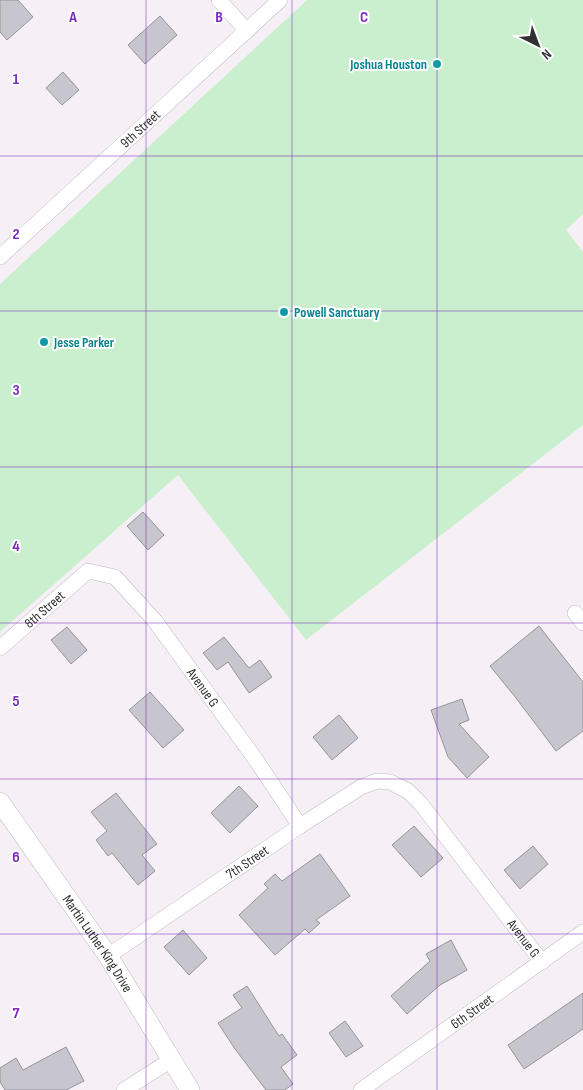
<svg xmlns="http://www.w3.org/2000/svg" width="583" height="1090" font-family="'Sofia Sans Condensed',sans-serif">
	<rect width="100%" height="100%" fill="#f6f0f6"/>
	<path fill="#caefcf" d="M 307,0 L 583,0 L 583,214 L 566,230 L 583,252 L 583,425 L 306,640 L 178,475 L 0,632 L 0,284 Z"/>
	<g fill="#c7c5cd" stroke="#97959c">
		<path d="M 0,0 L 18,0 L 33,17 L 7,40 L 0,32 Z"/>
		<path d="M 160,16 L 177,35 L 145,64 L 128,45 Z"/>
		<path d="M 63,72 L 79,90 L 62,105 L 46,88 Z"/>
		<path d="M 143,512 L 164,535 L 148,550 L 127,526 Z"/>
		<path d="M 539,626 L 583,682 L 583,731 L 556,751 L 516,698 L 490,666 Z"/>
		<path d="M 67,627 L 87,650 L 71,664 L 51,640 Z"/>
		<path d="M 224,637 L 249,668 L 260,660 L 272,677 L 249,693 L 228,662 L 217,670 L 203,653 Z"/>
		<path d="M 150,692 L 184,730 L 163,748 L 129,710 Z"/>
		<path d="M 462,699 L 469,720 L 459,724 L 489,757 L 467,778 L 448,757 L 431,710 Z"/>
		<path d="M 339,715 L 358,738 L 332,760 L 313,737 Z"/>
		<path d="M 239,786 L 258,806 L 230,833 L 211,813 Z"/>
		<path d="M 116,793 L 157,844 L 142,855 L 155,871 L 138,885 L 112,853 L 108,856 L 96,840 L 107,831 L 91,812 Z"/>
		<path d="M 414,826 L 443,858 L 421,877 L 392,845 Z"/>
		<path d="M 533,846 L 548,864 L 520,889 L 504,870 Z"/>
		<path d="M 320,854 L 350,896 L 316,920 L 320,923 L 309,933 L 305,929 L 275,955 L 239,915 L 268,888 L 264,884 L 275,874 L 282,881 Z"/>
		<path d="M 183,930 L 207,958 L 189,975 L 164,947 Z"/>
		<path d="M 451,940 L 467,970 L 440,985 L 407,1014 L 391,996 L 430,961 L 426,954 Z"/>
		<path d="M 247,986 L 279,1036 L 282,1034 L 297,1055 L 281,1067 L 293,1084 L 285,1090 L 266,1090 L 235,1049 L 218,1023 L 242,1008 L 233,995 Z"/>
		<path d="M 583,993 L 583,1029 L 524,1069 L 508,1045 Z"/>
		<path d="M 345,1021 L 363,1046 L 346,1057 L 329,1033 Z"/>
		<path d="M 66,1047 L 84,1081 L 66,1090 L 5,1090 L 0,1082 L 0,1068 L 16,1058 L 23,1070 Z"/>
	</g>
	<g fill="none" stroke-linecap="round" stroke-linejoin="round">
		<defs>
			<g id="minor">
				<path d="M 219,0 L 247,31"/>
				<path id="s1" d="M 0,257 L 280,0"/>
				<path d="M 575,613 L 583,623"/>
				<path id="s2" d="M 0,648 L 88,571 L 115,577 L 155,621 L 256,760 L 300,826"/>
				<path id="s3" d="M 108,956 L 300,826 L 361,787 L 377,781 L 390,782 L 408,791 L 421,804 L 542,962"/>
				<path d="M 124,1090 L 171,1060"/>
				<path id="s4" d="M 361,1090 L 583,932"/>
			</g>
			<g id="tertiary">
				<path id="s5" d="M 0,802 L 108,956 L 190,1090"/>
			</g>
		</defs>
		<use href="#minor" stroke="#bfbabf" stroke-width="16"/>
		<use href="#tertiary" stroke="#bfbabf" stroke-width="20"/>
		<use href="#minor" stroke="#fff" stroke-width="15"/>
		<use href="#tertiary" stroke="#fff" stroke-width="19"/>
	</g>
	<path fill="none" stroke="#7b2cbf" stroke-width="1" stroke-opacity="0.55" d="M 146,0 L 146,1090M 292,0 L 292,1090M 437,0 L 437,1090M 0,156 L 583,156M 0,311 L 583,311M 0,467 L 583,467M 0,623 L 583,623M 0,779 L 583,779M 0,934 L 583,934"/>
	<g fill="#0f9aa8" stroke="#fff" stroke-width="2">
		<circle cx="437" cy="64" r="5"/>
		<circle cx="284" cy="312" r="5"/>
		<circle cx="44" cy="342" r="5"/>
	</g>
	<g text-anchor="middle" dominant-baseline="central" stroke-width="4" stroke-linejoin="round" paint-order="stroke">
		<g font-size="14" font-weight="bold" fill="#0d838f" stroke="#fff" text-anchor="start">
			<text x="427" y="64" text-anchor="end">Joshua Houston</text>
			<text x="294" y="312">Powell Sanctuary</text>
			<text x="54" y="342">Jesse Parker</text>
		</g>
		<g font-size="14" fill="#312f31" stroke="#fff">
			<text stroke="none"><textPath href="#s1" startOffset="190">9th Street</textPath></text>
			<text stroke="none"><textPath href="#s2" startOffset="59">8th Street</textPath></text>
			<text stroke="none"><textPath href="#s2" startOffset="286">Avenue G</textPath></text>
			<text stroke="none"><textPath href="#s3" startOffset="168">7th Street</textPath></text>
			<text stroke="none"><textPath href="#s3" startOffset="542">Avenue G</textPath></text>
			<text stroke="none"><textPath href="#s5" startOffset="172">Martin Luther King Drive</textPath></text>
			<text stroke="none"><textPath href="#s4" startOffset="136">6th Street</textPath></text>
		</g>
	</g>
	<g font-size="16" text-anchor="middle" font-weight="bold" fill="#7b2cbf" stroke="#fff" stroke-width="4" stroke-linejoin="round" paint-order="stroke">
		<text x="73" y="22">A</text>
		<text x="219" y="22">B</text>
		<text x="364" y="22">C</text>
		<text x="16" y="84">1</text>
		<text x="16" y="239">2</text>
		<text x="16" y="395">3</text>
		<text x="16" y="551">4</text>
		<text x="16" y="706">5</text>
		<text x="16" y="862">6</text>
		<text x="16" y="1018">7</text>
	</g>
	<g transform="translate(538 45) rotate(138)" stroke="#ffffff" stroke-width="4" paint-order="stroke">
	<path d="M0-4L9 19L0 12L-9 19Z" fill="#312f31"/>
	<text y="-8" font-size="14" font-weight="bold" text-anchor="middle" fill="#312f31">N</text>
	</g>
</svg>
